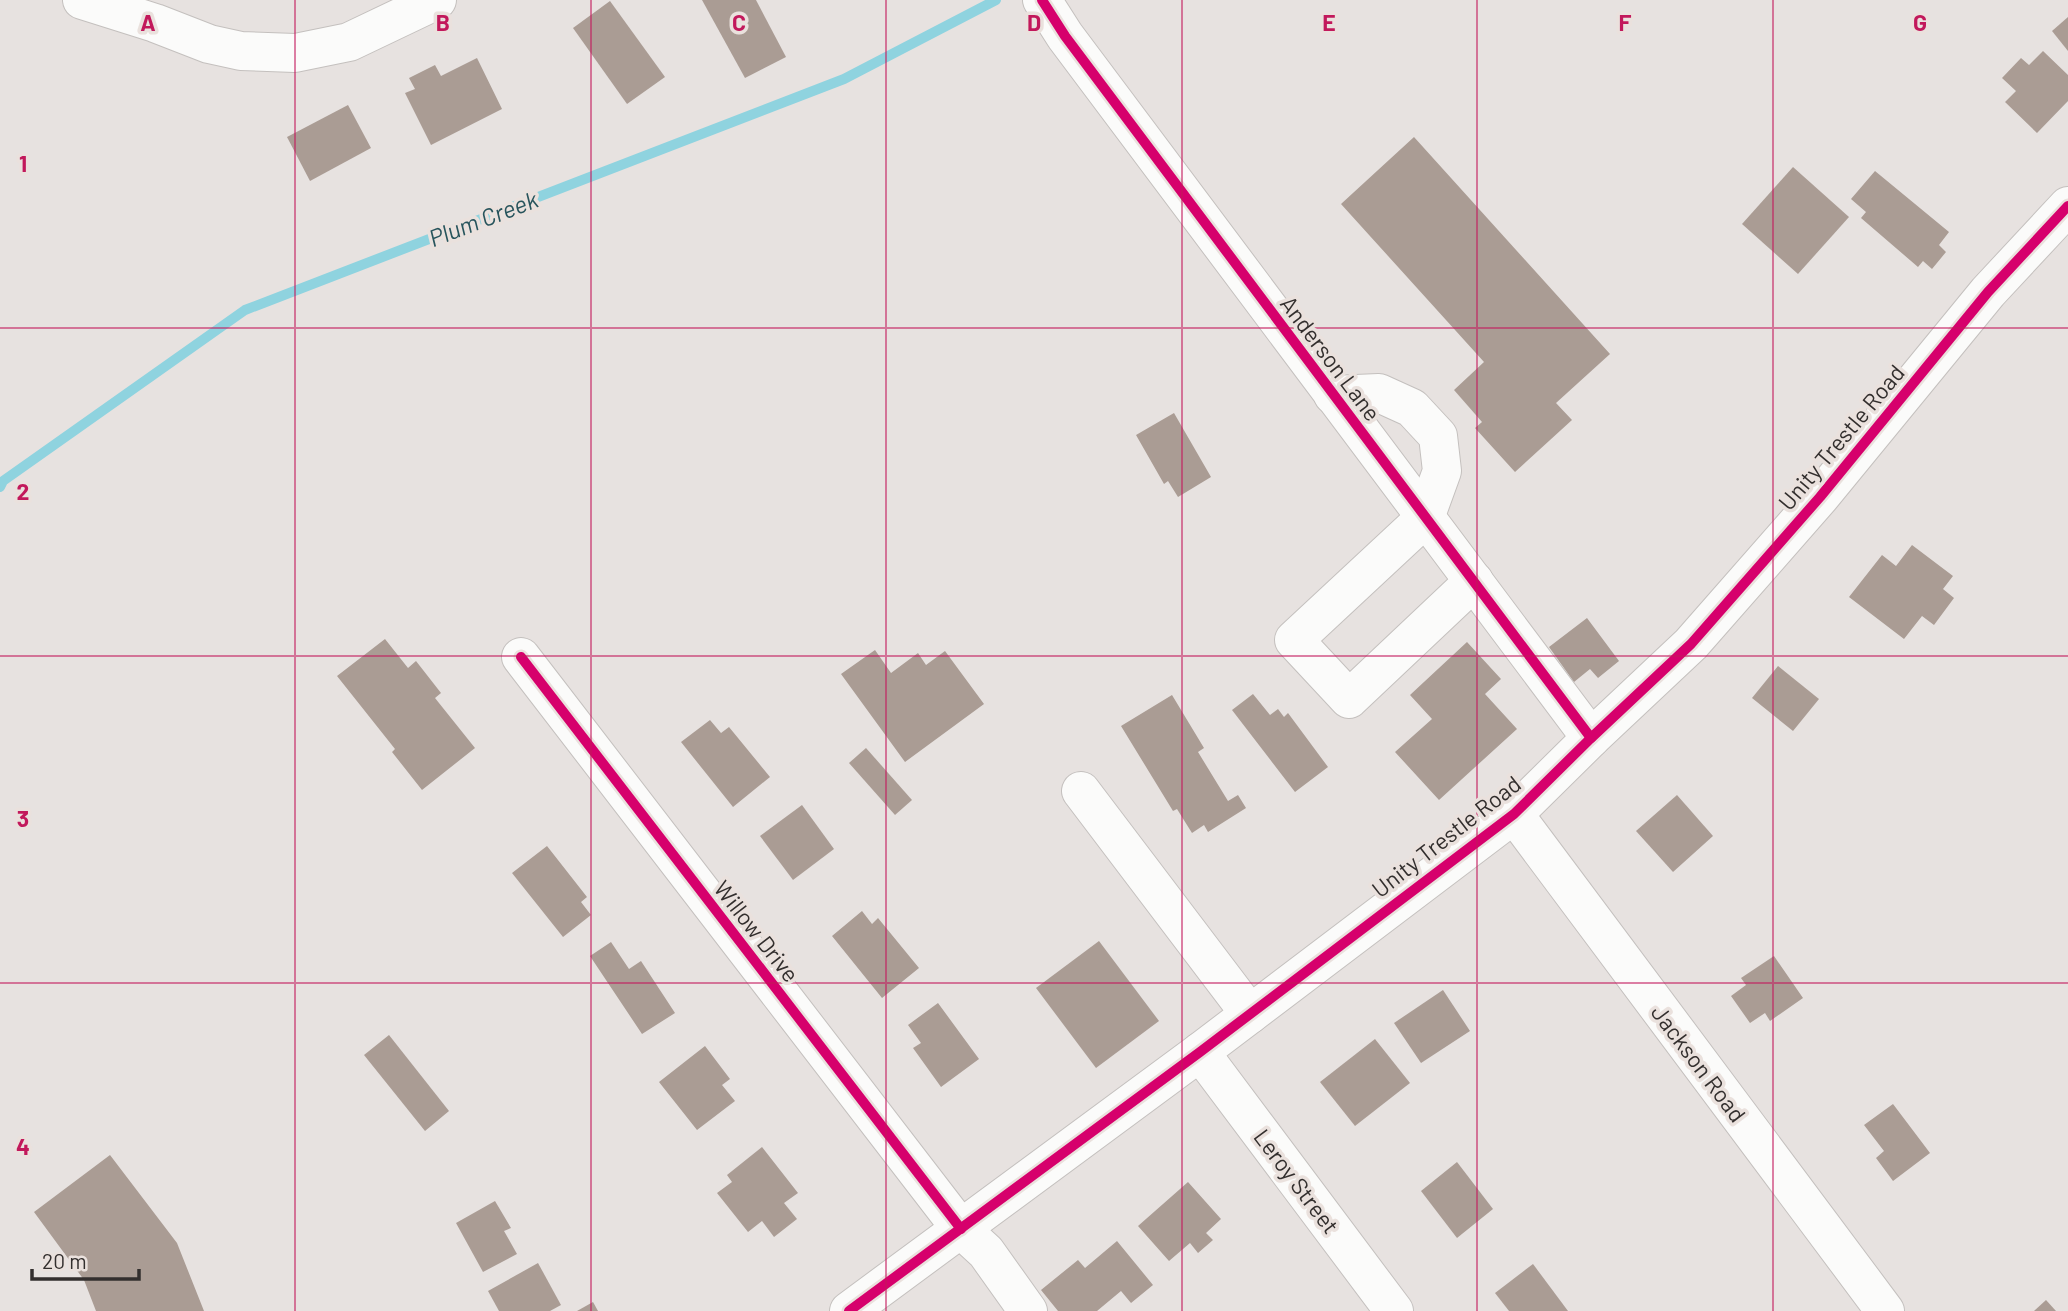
<svg xmlns="http://www.w3.org/2000/svg" width="2068" height="1311" font-family="Barlow,sans-serif">
	<rect width="100%" height="100%" fill="#e7e2e0"/>
	<g fill="none" stroke-linecap="round" stroke-linejoin="round">
		<path stroke="#8fd3df" stroke-width="10" d="M 0,487 L 3,481 L 245,310 L 844,79 L 996,0"/>
	</g>
	<g fill="#aa9c94">
		<path d="M 702,0 L 756,0 L 786,57 L 745,78 Z"/>
		<path d="M 610,1 L 665,77 L 627,104 L 573,28 Z"/>
		<path d="M 2068,17 L 2068,51 L 2052,31 Z"/>
		<path d="M 2043,51 L 2068,75 L 2068,101 L 2037,133 L 2005,102 L 2016,91 L 2002,78 L 2021,58 L 2029,65 Z"/>
		<path d="M 477,58 L 502,109 L 431,145 L 405,93 L 415,89 L 409,78 L 435,65 L 441,76 Z"/>
		<path d="M 348,105 L 371,148 L 310,181 L 287,137 Z"/>
		<path d="M 1414,137 L 1610,354 L 1556,403 L 1572,420 L 1515,472 L 1475,428 L 1482,422 L 1454,390 L 1484,362 L 1341,204 Z"/>
		<path d="M 1793,167 L 1849,217 L 1798,274 L 1742,224 Z"/>
		<path d="M 1875,171 L 1949,232 L 1939,245 L 1946,252 L 1932,269 L 1923,261 L 1918,267 L 1861,218 L 1866,212 L 1851,199 Z"/>
		<path d="M 1174,413 L 1211,477 L 1178,497 L 1168,481 L 1164,484 L 1136,435 Z"/>
		<path d="M 1912,545 L 1953,576 L 1943,589 L 1954,598 L 1934,625 L 1922,616 L 1904,639 L 1849,597 L 1882,555 L 1896,566 Z"/>
		<path d="M 1587,618 L 1619,661 L 1598,678 L 1590,669 L 1574,682 L 1549,647 Z"/>
		<path d="M 385,639 L 408,668 L 416,661 L 441,693 L 435,698 L 475,748 L 422,790 L 392,752 L 395,749 L 337,676 Z"/>
		<path d="M 1467,642 L 1501,679 L 1485,694 L 1517,729 L 1439,800 L 1395,752 L 1432,719 L 1410,695 Z"/>
		<path d="M 875,650 L 891,673 L 918,653 L 926,665 L 945,651 L 984,704 L 905,762 L 841,674 Z"/>
		<path d="M 1778,666 L 1819,699 L 1793,731 L 1752,698 Z"/>
		<path d="M 1253,694 L 1270,715 L 1278,709 L 1284,717 L 1288,713 L 1328,767 L 1295,792 L 1232,710 Z"/>
		<path d="M 1172,695 L 1204,748 L 1198,752 L 1228,801 L 1238,795 L 1246,808 L 1208,832 L 1204,825 L 1192,833 L 1177,809 L 1173,811 L 1121,726 Z"/>
		<path d="M 710,720 L 721,733 L 729,727 L 770,777 L 733,807 L 681,742 Z"/>
		<path d="M 866,748 L 912,800 L 895,815 L 849,763 Z"/>
		<path d="M 1677,795 L 1713,836 L 1673,872 L 1636,831 Z"/>
		<path d="M 802,805 L 834,849 L 793,880 L 760,836 Z"/>
		<path d="M 547,846 L 587,897 L 581,902 L 591,915 L 563,937 L 512,873 Z"/>
		<path d="M 862,911 L 872,924 L 878,918 L 919,968 L 882,998 L 832,936 Z"/>
		<path d="M 1099,941 L 1159,1021 L 1096,1068 L 1036,988 Z"/>
		<path d="M 611,942 L 629,969 L 641,961 L 675,1013 L 642,1034 L 590,956 Z"/>
		<path d="M 1774,956 L 1803,998 L 1770,1021 L 1765,1013 L 1750,1023 L 1731,996 L 1746,985 L 1741,978 Z"/>
		<path d="M 1443,990 L 1470,1031 L 1421,1063 L 1394,1023 Z"/>
		<path d="M 938,1003 L 979,1059 L 941,1087 L 913,1048 L 921,1043 L 908,1025 Z"/>
		<path d="M 389,1035 L 449,1111 L 425,1131 L 364,1055 Z"/>
		<path d="M 1375,1039 L 1410,1083 L 1355,1126 L 1320,1082 Z"/>
		<path d="M 705,1046 L 730,1079 L 722,1085 L 735,1101 L 697,1130 L 659,1082 Z"/>
		<path d="M 1893,1104 L 1930,1153 L 1893,1181 L 1876,1158 L 1884,1151 L 1864,1125 Z"/>
		<path d="M 762,1147 L 798,1193 L 784,1203 L 797,1219 L 774,1237 L 762,1221 L 748,1232 L 717,1193 L 732,1182 L 727,1175 Z"/>
		<path d="M 110,1155 L 177,1243 L 204,1311 L 96,1311 L 84,1280 L 34,1212 Z"/>
		<path d="M 1457,1162 L 1493,1209 L 1457,1238 L 1421,1191 Z"/>
		<path d="M 1188,1182 L 1221,1219 L 1206,1233 L 1213,1240 L 1198,1253 L 1190,1243 L 1169,1261 L 1138,1226 Z"/>
		<path d="M 495,1201 L 511,1228 L 504,1231 L 517,1254 L 483,1272 L 456,1223 Z"/>
		<path d="M 1117,1241 L 1153,1285 L 1131,1303 L 1121,1291 L 1097,1311 L 1058,1311 L 1041,1290 L 1078,1260 L 1085,1268 Z"/>
		<path d="M 538,1263 L 561,1305 L 550,1311 L 499,1311 L 488,1291 Z"/>
		<path d="M 1533,1264 L 1568,1311 L 1509,1311 L 1495,1293 Z"/>
		<path d="M 2046,1300 L 2056,1311 L 2034,1311 Z"/>
		<path d="M 593,1302 L 598,1311 L 577,1311 Z"/>
	</g>
	<g fill="none" stroke-linecap="round" stroke-linejoin="round">
		<defs>
			<g id="minor">
				<path d="M 82,0 L 155,23 L 209,44 L 241,51 L 295,53 L 349,42 L 437,0"/>
				<path d="M 1042,0 L 1065,36 L 1591,738"/>
				<path d="M 1333,395 L 1379,393 L 1412,408 L 1438,436 L 1442,471 L 1425,518 L 1294,640 L 1349,699 L 1474,581"/>
				<path d="M 521,657 L 961,1229 L 986,1252 L 1028,1311"/>
				<path d="M 1081,791 L 1250,1014"/>
				<path d="M 1514,814 L 1885,1311"/>
				<path d="M 1200,1052 L 1394,1311"/>
				<path d="M 849,1311 L 1200,1052 L 1514,814 L 1591,738 L 1691,644 L 1820,497 L 1988,292 L 2068,206"/>
			</g>
		</defs>
		<use href="#minor" stroke="#c4c0be" stroke-width="40"/>
		<use href="#minor" stroke="#fbfbfa" stroke-width="38"/>
		<defs>
			<g id="cycleway">
				<path d="M 1042,0 L 1065,36 L 1591,738"/>
				<path d="M 521,657 L 961,1229"/>
				<path d="M 849,1311 L 1200,1052 L 1514,814 L 1591,738 L 1691,644 L 1820,497 L 1988,292 L 2068,206"/>
			</g>
		</defs>
		<use href="#cycleway" stroke="#eae1dd" stroke-width="15"/>
		<use href="#cycleway" stroke="#d6006c" stroke-width="10"/>
	</g>
	<path fill="none" stroke="#c2185b" stroke-width="2" stroke-opacity="0.55" d="M 295,0 L 295,1311M 591,0 L 591,1311M 886,0 L 886,1311M 1182,0 L 1182,1311M 1477,0 L 1477,1311M 1773,0 L 1773,1311M 0,328 L 2068,328M 0,656 L 2068,656M 0,983 L 2068,983"/>
	<g text-anchor="middle" dominant-baseline="central" stroke-width="7" stroke-linejoin="round" paint-order="stroke">
		<g font-size="23" fill="#332f2e" stroke="#eae1dd">
			<text transform="translate(1331 358) rotate(53)">Anderson Lane</text>
			<text transform="translate(1841 437) rotate(-50)">Unity Trestle Road</text>
			<text transform="translate(1446 836) rotate(-38)">Unity Trestle Road</text>
			<text transform="translate(757 931) rotate(52)">Willow Drive</text>
			<text transform="translate(1699 1063) rotate(53)">Jackson Road</text>
			<text transform="translate(1297 1181) rotate(53)">Leroy Street</text>
		</g>
		<g font-size="24" font-style="italic" fill="#27545c" stroke="#eae1dd">
			<text transform="translate(483 218) rotate(-21)">Plum Creek</text>
		</g>
	</g>
	<g font-size="23" text-anchor="middle" font-weight="bold" fill="#c2185b" stroke="#eae1dd" stroke-width="7" stroke-linejoin="round" paint-order="stroke">
		<text x="148" y="31">A</text>
		<text x="443" y="31">B</text>
		<text x="739" y="31">C</text>
		<text x="1034" y="31">D</text>
		<text x="1329" y="31">E</text>
		<text x="1625" y="31">F</text>
		<text x="1920" y="31">G</text>
		<text x="23" y="172">1</text>
		<text x="23" y="500">2</text>
		<text x="23" y="827">3</text>
		<text x="23" y="1155">4</text>
	</g>
	<path d="M32 1269v10h107v-10" fill="none" stroke="#332f2e" stroke-width="3.5"/>
	<text x="42" y="1269" font-size="21" fill="#332f2e" stroke="#eae1dd" stroke-width="5" paint-order="stroke">20 m</text>
</svg>
